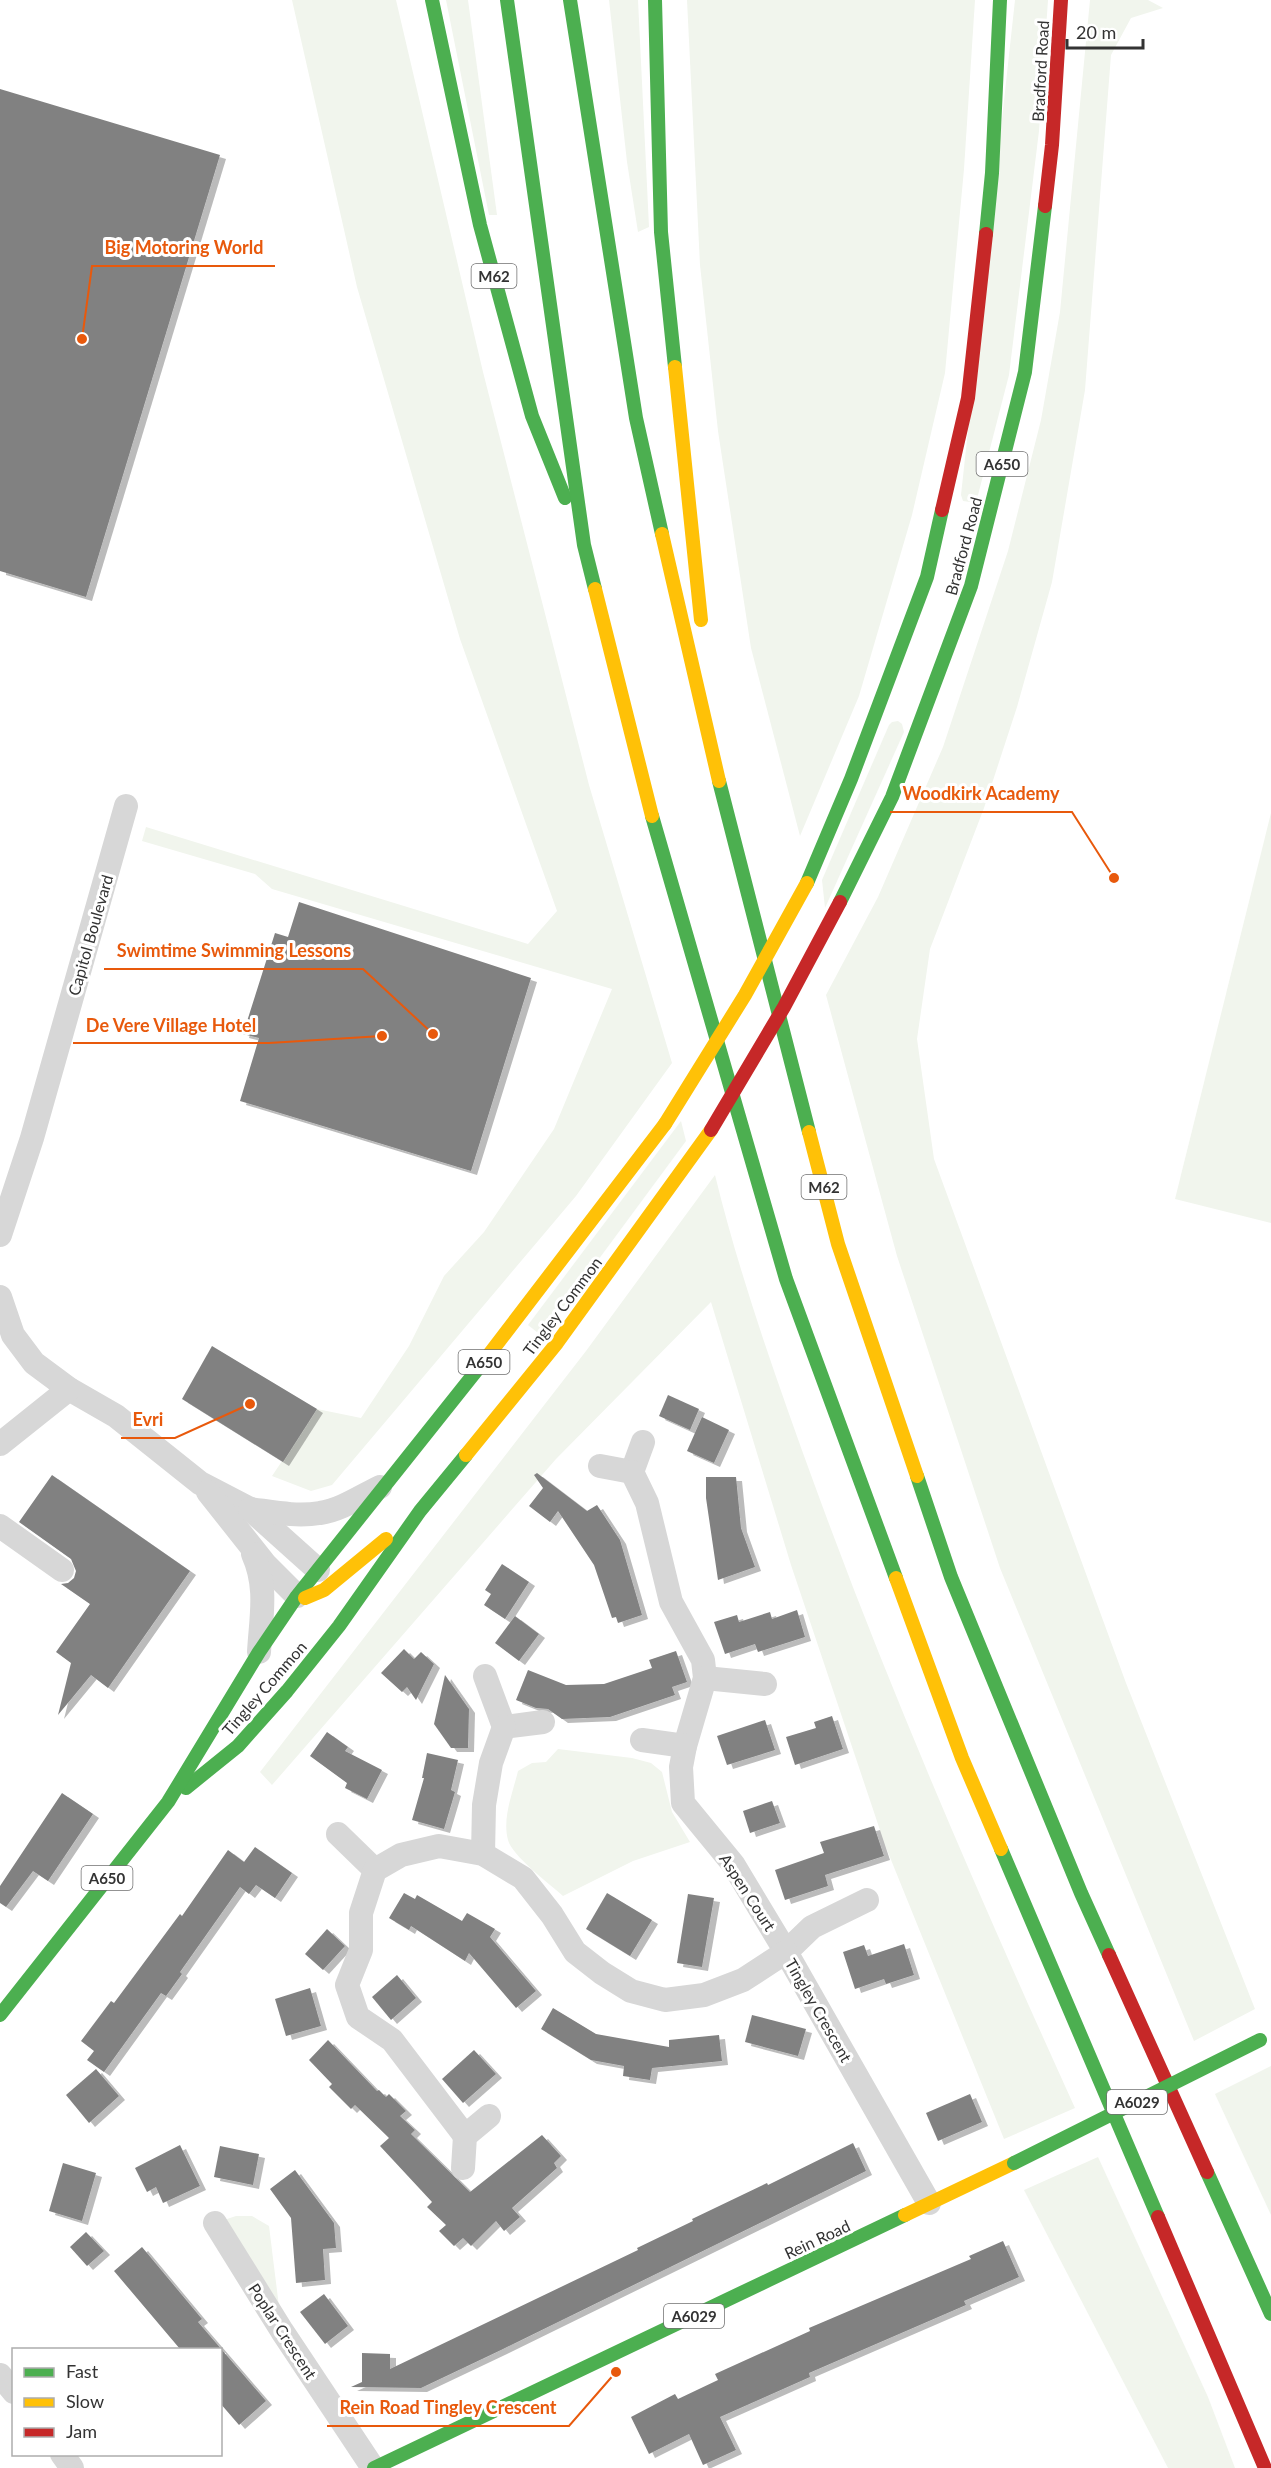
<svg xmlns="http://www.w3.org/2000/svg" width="1271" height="2468" font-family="Lato,sans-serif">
	<defs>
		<filter id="shadow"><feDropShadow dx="6" dy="4" stdDeviation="0" flood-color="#0004"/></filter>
	</defs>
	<rect width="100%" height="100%" fill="#fff"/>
	<g fill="#f1f5ed">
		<path d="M 292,0 L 396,0 L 483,372 L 589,785 L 672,1063 L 576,1196 L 332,1485 L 311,1491 L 272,1476 L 317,1409 L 361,1418 L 409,1346 L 444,1276 L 484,1232 L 554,1129 L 612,989 L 272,889 L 255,874 L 142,841 L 146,827 L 528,944 L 557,911 L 460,639 L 357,287 Z"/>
		<path d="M 446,0 L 468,0 L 497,215 L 489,215 Z"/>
		<path d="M 609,0 L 638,0 L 649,227 L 638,232 L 627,162 Z"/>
		<path d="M 687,0 L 975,0 L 964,169 L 945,373 L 912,515 L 859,696 L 800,836 L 751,648 L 718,431 L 700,265 Z"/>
		<path d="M 1015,0 L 1048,0 L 1039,131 L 1009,375 L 977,499 L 970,502 L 963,501 L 961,495 Z"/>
		<path d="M 1090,0 L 1148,0 L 1163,8 L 1131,18 L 1111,55 L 1085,390 L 1052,582 L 1017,707 L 984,808 L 930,949 L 917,1039 L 934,1159 L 1126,1683 L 1255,2009 L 1194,2041 L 1000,1568 L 897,1256 L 826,995 L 878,897 L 943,747 L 1008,551 L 1041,420 L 1060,312 Z"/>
		<path d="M 898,721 L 902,724 L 904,732 L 825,908 L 822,880 L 889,725 L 892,722 Z"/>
		<path d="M 1271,813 L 1271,1223 L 1175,1199 Z"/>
		<path d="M 681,1121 L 686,1141 L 542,1336 L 528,1325 Z"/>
		<path d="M 715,1175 C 741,1281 778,1384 815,1486 C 892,1697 982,1903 1075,2108 L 1004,2139 L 885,1845 L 791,1565 L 711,1302 L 556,1459 L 272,1785 L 260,1772 L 586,1351 Z"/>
		<path d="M 558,1749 L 632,1758 L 651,1763 L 662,1772 L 672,1812 L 690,1842 L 633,1861 L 563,1896 C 550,1884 512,1856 508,1840 C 502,1818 513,1792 518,1771 L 532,1763 L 546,1762 Z"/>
		<path d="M 1271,2066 L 1271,2215 L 1215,2094 Z"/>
		<path d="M 1098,2157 L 1208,2397 L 1235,2468 L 1168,2468 L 1024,2190 Z"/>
		<path d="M 236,2216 L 252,2216 L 269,2226 L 282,2331 L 215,2223 Z"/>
	</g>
	<g fill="#818181" filter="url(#shadow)">
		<path d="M 0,89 L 220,155 L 86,597 L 0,571 Z"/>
		<path d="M 299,902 L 531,978 L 471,1171 L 240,1101 L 259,1038 L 243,1034 L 275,933 L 288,937 Z"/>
		<path d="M 212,1346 L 317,1409 L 283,1462 L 182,1399 Z"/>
		<path d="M 668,1395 L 699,1409 L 690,1430 L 659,1416 Z"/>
		<path d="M 702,1417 L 729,1430 L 714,1463 L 687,1451 Z"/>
		<path d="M 537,1473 L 587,1511 L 597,1505 L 620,1540 L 642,1615 L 618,1623 L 616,1617 L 612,1618 L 594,1565 L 558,1511 L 550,1522 L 529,1506 L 543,1488 L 534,1475 Z"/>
		<path d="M 52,1475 L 190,1571 L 108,1688 L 91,1675 L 58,1715 L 71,1663 L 56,1652 L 90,1604 L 61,1584 L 68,1583 L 74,1578 L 76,1571 L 71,1559 L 19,1522 Z"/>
		<path d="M 706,1477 L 736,1477 L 741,1528 L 755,1567 L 718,1580 L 706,1498 Z"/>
		<path d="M 502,1564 L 529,1582 L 505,1619 L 484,1605 L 491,1594 L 485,1590 Z"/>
		<path d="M 797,1610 L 805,1637 L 758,1652 L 755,1644 L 725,1654 L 714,1622 L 737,1615 L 739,1622 L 770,1612 L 772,1619 Z"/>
		<path d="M 515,1616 L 539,1634 L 519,1661 L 495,1643 Z"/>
		<path d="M 404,1649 L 414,1659 L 421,1652 L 434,1664 L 416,1700 L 407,1687 L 402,1692 L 381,1673 Z"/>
		<path d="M 676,1651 L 687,1682 L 672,1687 L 675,1695 L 610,1717 L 562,1719 L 548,1709 L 536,1708 L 516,1700 L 528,1670 L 566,1685 L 604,1684 L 652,1668 L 649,1660 Z"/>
		<path d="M 445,1675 L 469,1709 L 468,1748 L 451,1748 L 434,1724 Z"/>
		<path d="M 832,1716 L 843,1749 L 795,1765 L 786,1737 L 816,1728 L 814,1722 Z"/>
		<path d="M 765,1720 L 775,1750 L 727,1765 L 717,1736 Z"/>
		<path d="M 327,1732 L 348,1747 L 345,1751 L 382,1770 L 367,1799 L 345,1788 L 347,1783 L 310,1756 Z"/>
		<path d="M 427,1753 L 458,1760 L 451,1790 L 455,1792 L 444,1829 L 412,1820 L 424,1778 L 422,1778 Z"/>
		<path d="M 62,1793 L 93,1814 L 48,1881 L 33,1871 L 6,1907 L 0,1903 L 0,1886 Z"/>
		<path d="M 772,1801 L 780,1823 L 750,1833 L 743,1811 Z"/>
		<path d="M 874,1826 L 884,1856 L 825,1875 L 828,1886 L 785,1900 L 775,1870 L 824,1853 L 820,1842 Z"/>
		<path d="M 255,1847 L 292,1873 L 275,1898 L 256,1885 L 249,1894 L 240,1887 L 180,1972 L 182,1974 L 166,1996 L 161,1993 L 104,2072 L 87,2060 L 94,2051 L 81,2041 L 111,2001 L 114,2003 L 180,1914 L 182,1916 L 228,1850 L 244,1862 Z"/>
		<path d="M 404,1893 L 415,1899 L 417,1895 L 462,1921 L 467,1913 L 495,1929 L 490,1937 L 536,1991 L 516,2008 L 469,1953 L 465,1961 L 411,1926 L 409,1930 L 389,1918 Z"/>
		<path d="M 607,1893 L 652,1920 L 630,1956 L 586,1929 Z"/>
		<path d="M 688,1894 L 714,1898 L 702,1967 L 677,1963 Z"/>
		<path d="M 327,1929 L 345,1946 L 323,1970 L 305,1954 Z"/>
		<path d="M 904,1944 L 914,1975 L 886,1984 L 884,1979 L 855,1989 L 843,1952 L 864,1945 L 868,1956 Z"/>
		<path d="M 397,1975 L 416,1998 L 391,2020 L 372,1997 Z"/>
		<path d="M 310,1988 L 321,2026 L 286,2036 L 275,1999 Z"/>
		<path d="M 553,2008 L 596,2034 L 669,2047 L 669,2040 L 719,2035 L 722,2061 L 652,2068 L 650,2080 L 623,2076 L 624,2066 L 591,2060 L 541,2029 Z"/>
		<path d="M 752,2015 L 806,2029 L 798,2056 L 745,2042 Z"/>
		<path d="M 328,2040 L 377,2091 L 379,2090 L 386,2097 L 389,2094 L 406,2111 L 400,2116 L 415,2130 L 411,2134 L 470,2192 L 542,2135 L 561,2156 L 554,2163 L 557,2168 L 512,2208 L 520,2217 L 504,2231 L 496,2221 L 471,2246 L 463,2238 L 454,2246 L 439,2231 L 446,2225 L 427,2207 L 432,2202 L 380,2146 L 389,2138 L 355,2105 L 351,2109 L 329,2087 L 332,2084 L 309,2060 Z"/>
		<path d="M 474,2050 L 496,2074 L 463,2103 L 442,2079 Z"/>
		<path d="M 96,2069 L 119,2096 L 89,2123 L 66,2095 Z"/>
		<path d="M 970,2094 L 982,2122 L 938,2141 L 926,2113 Z"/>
		<path d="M 853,2143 L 866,2171 L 501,2350 L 421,2388 L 351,2387 L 362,2382 L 362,2353 L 390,2354 L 390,2369 L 638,2250 L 637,2248 L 693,2221 L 692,2219 L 767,2183 L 768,2185 Z"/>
		<path d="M 180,2145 L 200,2186 L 163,2203 L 156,2187 L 147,2192 L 135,2168 Z"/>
		<path d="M 220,2146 L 259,2154 L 253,2185 L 214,2177 Z"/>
		<path d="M 63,2163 L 96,2173 L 82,2221 L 49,2211 Z"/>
		<path d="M 295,2170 L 334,2223 L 336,2248 L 323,2249 L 325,2280 L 296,2283 L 291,2218 L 270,2189 Z"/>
		<path d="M 86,2232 L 104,2251 L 87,2266 L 70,2247 Z"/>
		<path d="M 1003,2241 L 1019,2277 L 964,2301 L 966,2305 L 809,2373 L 810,2377 L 720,2417 L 736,2450 L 703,2465 L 689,2434 L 649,2454 L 631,2417 L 675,2394 L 678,2399 L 718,2380 L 715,2374 L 810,2331 L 809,2328 L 971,2259 L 969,2256 Z"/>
		<path d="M 142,2247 L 202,2319 L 198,2322 L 266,2401 L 239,2425 L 220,2403 L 220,2349 L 180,2349 L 114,2271 Z"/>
		<path d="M 324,2294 L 348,2326 L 325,2344 L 300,2312 Z"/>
	</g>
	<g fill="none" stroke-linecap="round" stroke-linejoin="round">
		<g stroke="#d7d7d7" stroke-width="24">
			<path d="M 0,1235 L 32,1138 L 126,806"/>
			<path d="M 0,1297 L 13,1335 L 34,1363 L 69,1389 L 116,1416 L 200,1483 L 250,1509 L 318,1570"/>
			<path d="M 0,1444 L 69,1389"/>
			<path d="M 600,1466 L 632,1472 L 643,1442"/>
			<path d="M 632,1472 L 647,1503 L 671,1602 L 703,1660 L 705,1678 L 685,1746 L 681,1767 L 683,1803 L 733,1864 L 786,1952 L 812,1927 L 867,1900"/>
			<path d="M 208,1492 L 265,1564 L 297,1596"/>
			<path d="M 250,1509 C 273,1512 296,1517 320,1513 C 341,1510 361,1496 380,1487"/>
			<path d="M 0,1526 L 62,1570"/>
			<path d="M 253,1554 C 268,1587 261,1617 259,1652"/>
			<path d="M 485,1676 L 504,1727 L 543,1722"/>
			<path d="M 705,1678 L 765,1684"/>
			<path d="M 642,1740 L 685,1746"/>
			<path d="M 338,1834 L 375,1870"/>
			<path d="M 483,1854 L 484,1805 L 491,1763 L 504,1727"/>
			<path d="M 465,2136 L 392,2040 L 358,2017 L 347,1985 L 361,1950 L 361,1913 L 375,1870 L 401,1855 L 439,1846 L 483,1854 L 523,1878 L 552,1915 L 575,1952 L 602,1973 L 631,1991 L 665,2000 L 704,1995 L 743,1980 L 786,1952 L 929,2203"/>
			<path d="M 463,2168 L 465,2136 L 489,2116"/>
			<path d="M 215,2223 L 282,2331 L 373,2468"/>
			<path d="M 0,2375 L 14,2392"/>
			<path d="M 62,2454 L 72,2468"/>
		</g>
		<g stroke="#4caf50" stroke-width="14">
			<path d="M 432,0 L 480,225 L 532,416 L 565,498"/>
			<path d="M 507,0 L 584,545 L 595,589"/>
			<path d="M 570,0 L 636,418 L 662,534"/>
			<path d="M 655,0 L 661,232 L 675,367"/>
			<path d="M 986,234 L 992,173 L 1000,0"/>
			<path d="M 719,781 L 809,1132"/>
			<path d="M 652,816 L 786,1279 L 896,1578"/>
			<path d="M 807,883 L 851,779 L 927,577 L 942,510"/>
			<path d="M 840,902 L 892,797 L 971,586 L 1025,372 L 1045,206"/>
			<path d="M 917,1476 L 951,1577 L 1081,1893 L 1109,1955"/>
			<path d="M 186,1788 L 238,1746 L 287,1691 L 339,1626 L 420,1511 L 466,1455"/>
			<path d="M 1001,1849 L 1158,2217"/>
			<path d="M 0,2015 L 168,1802 L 259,1652 L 297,1596 L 481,1365"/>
			<path d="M 1207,2172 L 1271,2314"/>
			<path d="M 374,2468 L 905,2215"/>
		</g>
		<g stroke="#ffc107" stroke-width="14">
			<path d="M 675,367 L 701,620"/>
			<path d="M 662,534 L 719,781"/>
			<path d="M 595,589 L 652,816"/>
			<path d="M 809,1132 L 838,1244 L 917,1476"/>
			<path d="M 481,1365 L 665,1124"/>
			<path d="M 466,1455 L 557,1343 L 711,1130"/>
			<path d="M 896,1578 L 962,1758 L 1001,1849"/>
			<path d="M 305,1598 L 324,1590 L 386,1539"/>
			<path d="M 905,2215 L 1014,2163"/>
		</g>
		<g stroke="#c62828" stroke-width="14">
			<path d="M 1045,206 L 1052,145 L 1061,0"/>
			<path d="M 942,510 L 968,398 L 986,234"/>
			<path d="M 1109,1955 L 1207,2172"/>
			<path d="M 1158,2217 L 1265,2468"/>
		</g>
		<path stroke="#4caf50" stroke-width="14" d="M 1014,2163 L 1260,2040"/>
		<path stroke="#ffc107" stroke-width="14" d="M 665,1124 L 745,995 L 807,883"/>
		<path stroke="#c62828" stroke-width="14" d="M 711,1130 L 784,1007 L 840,902"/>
	</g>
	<g text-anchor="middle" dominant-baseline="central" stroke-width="6" stroke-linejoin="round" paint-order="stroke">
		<g fill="#fff" stroke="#707070" stroke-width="1.5">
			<rect x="471.5" y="264" width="45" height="24" rx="4.5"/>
			<rect x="976.5" y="452" width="51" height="24" rx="4.5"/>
			<rect x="801.5" y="1175" width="45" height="24" rx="4.5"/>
			<rect x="458.5" y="1350" width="51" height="24" rx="4.5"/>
			<rect x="81.5" y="1866" width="51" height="24" rx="4.5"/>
			<rect x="1107" y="2090" width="60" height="24" rx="4.5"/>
			<rect x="664" y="2304" width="60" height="24" rx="4.5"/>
		</g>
		<g font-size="15" font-weight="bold" fill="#333">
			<text x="494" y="276">M62</text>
			<text x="1002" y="464">A650</text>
			<text x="824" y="1187">M62</text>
			<text x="484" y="1362">A650</text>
			<text x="107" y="1878">A650</text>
			<text x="1137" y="2102">A6029</text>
			<text x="694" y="2316">A6029</text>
		</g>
		<g font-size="16" fill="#333" stroke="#fff">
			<text transform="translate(1040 71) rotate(-87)">Bradford Road</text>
			<text transform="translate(963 546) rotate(-75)">Bradford Road</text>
			<text transform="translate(90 935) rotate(-74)">Capitol Boulevard</text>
			<text transform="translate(562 1306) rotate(-53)">Tingley Common</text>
			<text transform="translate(264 1688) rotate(-49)">Tingley Common</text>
			<text transform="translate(748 1892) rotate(57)">Aspen Court</text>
			<text transform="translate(819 2010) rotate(60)">Tingley Crescent</text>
			<text transform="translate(817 2239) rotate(-25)">Rein Road</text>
			<text transform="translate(283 2331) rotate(57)">Poplar Crescent</text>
		</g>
	</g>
	<path fill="none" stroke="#e8590c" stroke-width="2" d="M82 339L92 266H275M1114 878L1072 812H890M433 1034L363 969H104M382 1036L269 1043H73M250 1404L175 1438H121M616 2372L569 2426H327"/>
	<g fill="#e8590c" stroke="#fff" stroke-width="2">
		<circle cx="82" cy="339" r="6"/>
		<circle cx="1114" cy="878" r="6"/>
		<circle cx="433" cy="1034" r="6"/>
		<circle cx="382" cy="1036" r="6"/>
		<circle cx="250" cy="1404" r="6"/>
		<circle cx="616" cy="2372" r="6"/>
	</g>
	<g font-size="18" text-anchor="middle" font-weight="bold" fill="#e8590c" stroke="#fff" stroke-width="6" stroke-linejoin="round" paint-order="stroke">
		<text x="184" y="254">Big Motoring World</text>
		<text x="981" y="800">Woodkirk Academy</text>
		<text x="234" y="957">Swimtime Swimming Lessons</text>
		<text x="171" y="1032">De Vere Village Hotel</text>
		<text x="148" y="1426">Evri</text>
		<text x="448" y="2414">Rein Road Tingley Crescent</text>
	</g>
	<rect x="12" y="2348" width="210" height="108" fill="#ffffff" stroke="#adadad" stroke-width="1.5"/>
	<rect x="24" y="2368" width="30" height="9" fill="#4caf50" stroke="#adadad" stroke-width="1.5"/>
	<text x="66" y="2378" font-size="18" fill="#333333">Fast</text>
	<rect x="24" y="2398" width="30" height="9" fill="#ffc107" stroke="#adadad" stroke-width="1.5"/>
	<text x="66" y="2408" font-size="18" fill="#333333">Slow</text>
	<rect x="24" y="2428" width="30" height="9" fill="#c62828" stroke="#adadad" stroke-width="1.5"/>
	<text x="66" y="2438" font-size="18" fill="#333333">Jam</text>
	<path d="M1067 39v9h76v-9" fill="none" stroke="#333333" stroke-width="3"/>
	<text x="1076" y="39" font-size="18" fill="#333333" stroke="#ffffff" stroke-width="4.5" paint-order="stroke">20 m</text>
</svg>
